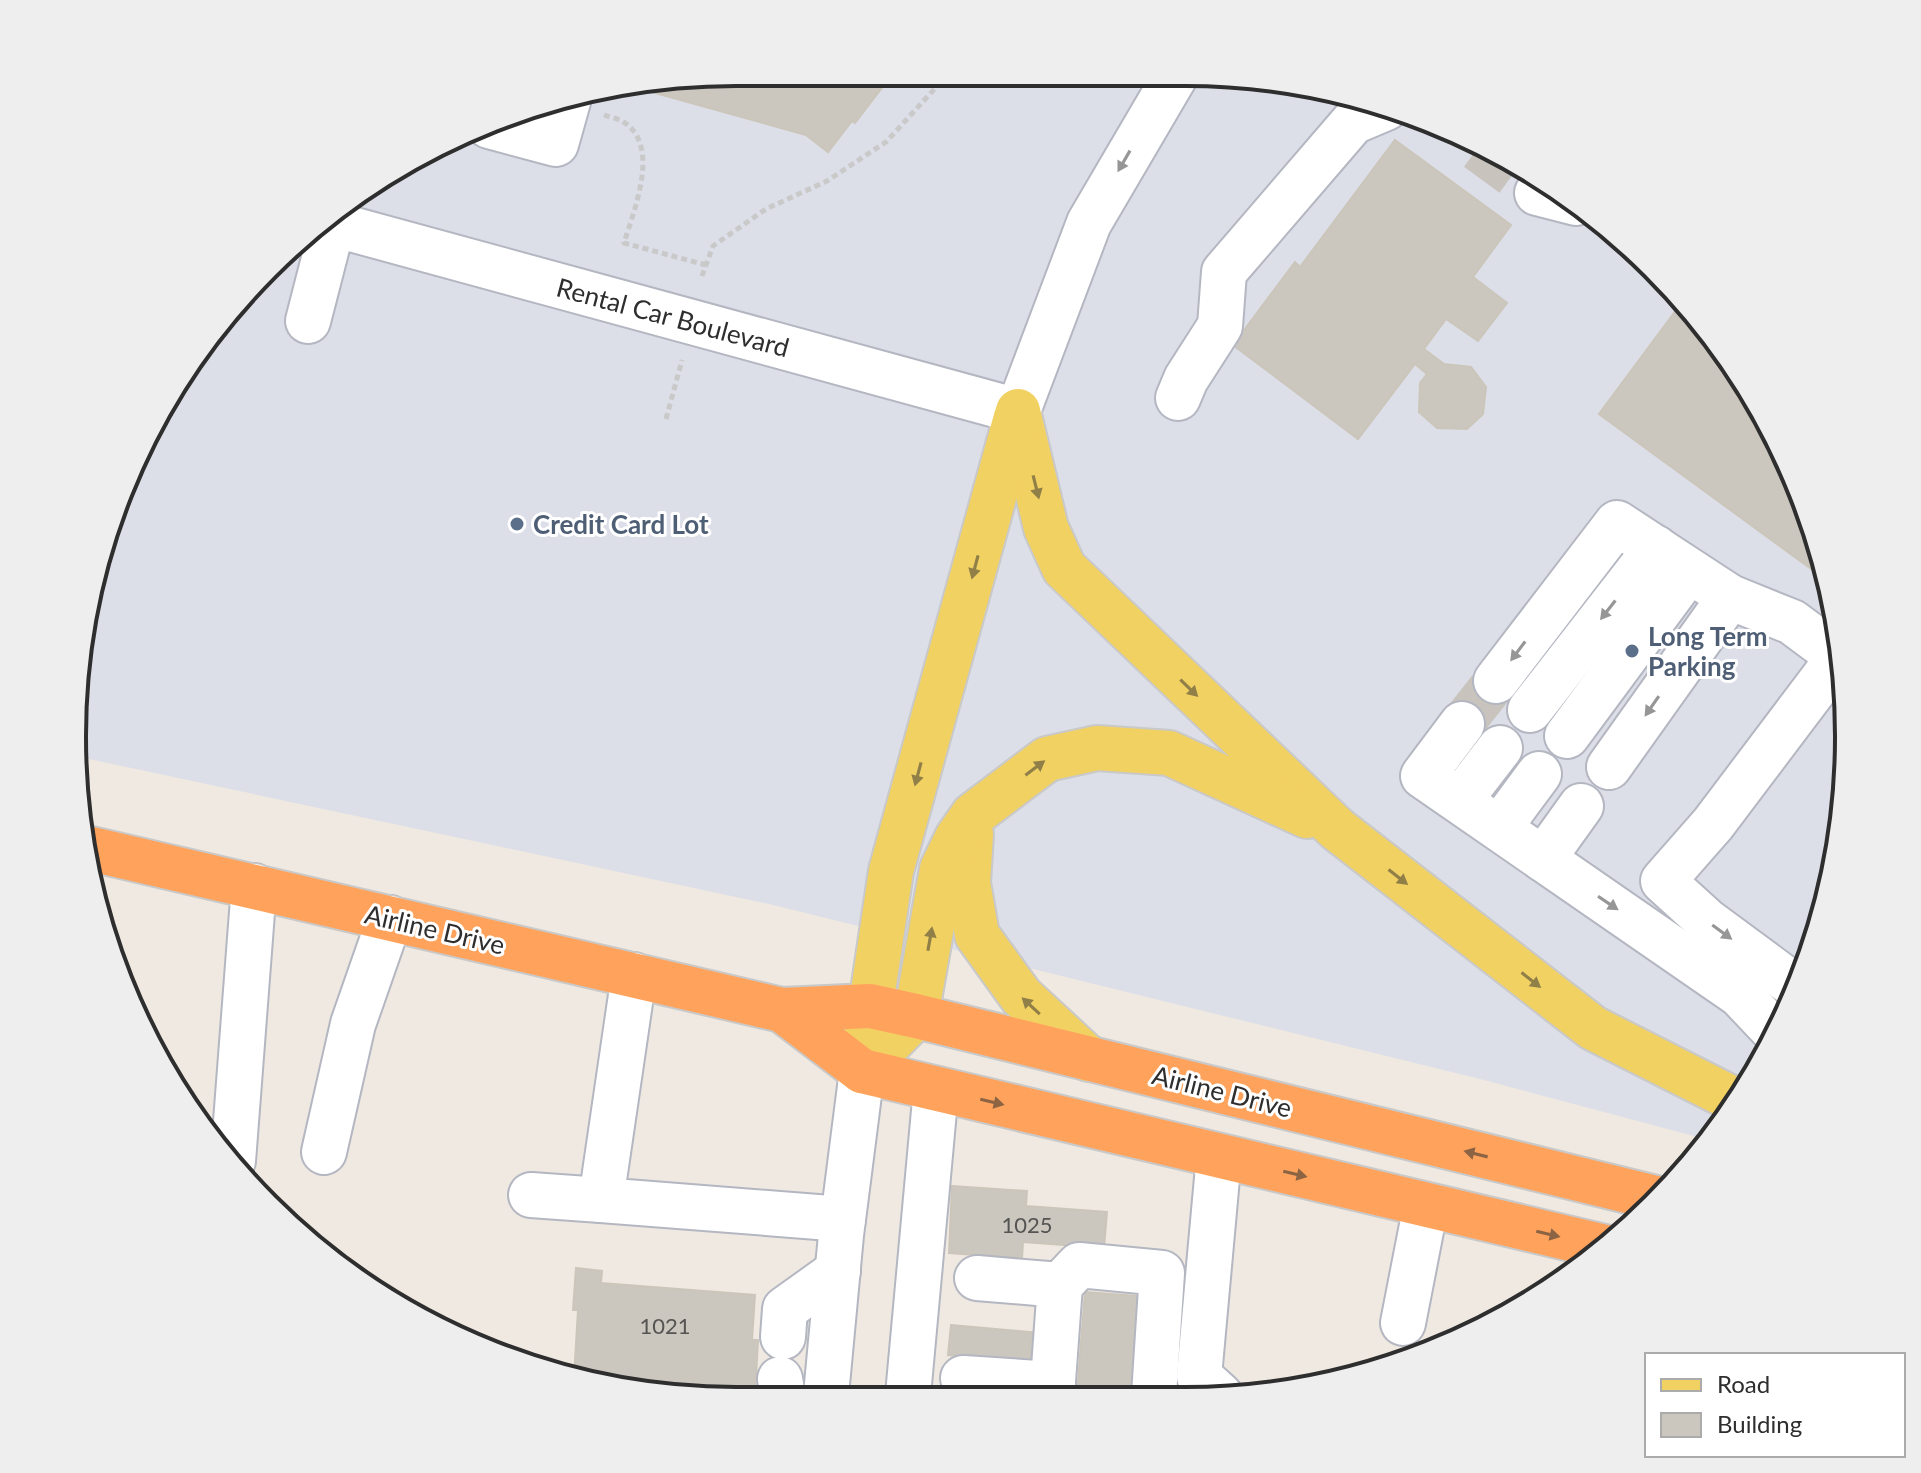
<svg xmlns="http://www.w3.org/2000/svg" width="1921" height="1473" font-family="Lato,sans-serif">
	<rect width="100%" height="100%" fill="#efe9e1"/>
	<path fill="#dcdee8" d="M 737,72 L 1228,73 L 1357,95 L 1554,184 L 1654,266 L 1737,367 L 1798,482 L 1836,606 L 1849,736 L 1836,866 L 1799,990 L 1737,1105 L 1709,1140 L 1484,1080 L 769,904 L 75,756 L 85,606 L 141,442 L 237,298 L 404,161 L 564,95 Z"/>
	<g fill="#cbc7bf" stroke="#cbc5ba" stroke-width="2">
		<path d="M 736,72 L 894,72 L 855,123 L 852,121 L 828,152 L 806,135 L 630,86 Z"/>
		<path d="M 1395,140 L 1511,225 L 1473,277 L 1507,303 L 1478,341 L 1446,319 L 1424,349 L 1444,364 L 1471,367 L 1486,387 L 1483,414 L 1467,429 L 1437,428 L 1419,412 L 1420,383 L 1427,374 L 1415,364 L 1358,439 L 1233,345 L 1295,262 L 1300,267 Z"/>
		<path d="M 1683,301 L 1737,367 L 1798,482 L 1829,582 L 1599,414 Z"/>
		<path d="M 183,1104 L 195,1105 L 194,1117 L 184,1106 Z"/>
		<path d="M 952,1186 L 1027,1191 L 1026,1206 L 1107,1212 L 1104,1248 L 1023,1242 L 1022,1258 L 949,1253 Z"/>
		<path d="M 576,1268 L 602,1271 L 601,1283 L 755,1295 L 752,1340 L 758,1340 L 755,1395 L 649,1395 L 574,1378 L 578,1310 L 573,1310 Z"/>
		<path d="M 1085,1292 L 1149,1297 L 1141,1395 L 1077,1395 Z"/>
		<path d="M 951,1325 L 1040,1333 L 1037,1364 L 948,1355 Z"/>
	</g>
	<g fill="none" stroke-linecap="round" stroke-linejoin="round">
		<g stroke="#c8c4bd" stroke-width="44" stroke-dasharray="44 22" stroke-linecap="butt">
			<path d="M 1477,149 L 1537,193"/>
			<path d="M 1462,724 L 1496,681"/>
		</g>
		<defs>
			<g id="minor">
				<path d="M 489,126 L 556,144 L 570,94"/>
				<path d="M 1537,193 L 1576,203"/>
				<path d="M 329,223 L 1018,411 L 1089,223 L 1177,73"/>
				<path d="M 308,321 L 333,224"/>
				<path d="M 1178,398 L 1186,379 L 1220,326 L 1224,272 L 1353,122 L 1386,108"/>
				<path d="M 1496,681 L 1617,523 L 1730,597 L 1792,622 L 1839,657"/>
				<path d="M 1530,710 L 1656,548"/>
				<path d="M 1462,724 L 1423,776 L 1740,995 L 1776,1033"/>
				<path d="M 1567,736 L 1689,571"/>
				<path d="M 1609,767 L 1730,597"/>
				<path d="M 1460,800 L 1500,748"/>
				<path d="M 1499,828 L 1539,774"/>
				<path d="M 1543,859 L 1581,806"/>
				<path d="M 634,975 L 601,1200 L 843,1219"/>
				<path d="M 1799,989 L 1707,921 L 1663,881 L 1713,824 L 1839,657 L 1841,658"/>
				<path d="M 324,1152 L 353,1024 L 390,918"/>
				<path d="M 1219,1156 L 1199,1376 L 1220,1395"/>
				<path d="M 233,1161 L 254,886"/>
				<path d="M 531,1195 L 601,1200"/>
				<path d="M 977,1278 L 1060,1285 L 1052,1395"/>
				<path d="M 1060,1285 L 1079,1265 L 1162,1273 L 1154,1395"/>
				<path d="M 1403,1323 L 1426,1205"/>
				<path d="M 783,1337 L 785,1309 L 838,1271"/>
				<path d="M 963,1378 L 1053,1384"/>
				<path d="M 780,1379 L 783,1395"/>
				<path d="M 826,1395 L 841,1235 L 862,1071"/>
				<path d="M 908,1395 L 936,1089"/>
			</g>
			<g id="major">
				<path d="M 1018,411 L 1046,528 L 1064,568 L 1337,829 L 1593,1028 L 1739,1102"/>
				<path d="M 971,834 L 968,883 L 977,935 L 1021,996 L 1089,1059"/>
				<path d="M 865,1045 L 891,871 L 1016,417"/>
				<path d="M 862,1071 L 916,1016 L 942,869 L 957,838 L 973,815 L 1047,759 L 1097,748 L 1169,753 L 1307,816"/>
			</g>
			<g id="highway">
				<path d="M 87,848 L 782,1010 L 870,1006 L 916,1016 L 1660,1199"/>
				<path d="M 782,1010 L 862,1071 L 1605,1247"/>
			</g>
		</defs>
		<use href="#minor" stroke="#b4b7c1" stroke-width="48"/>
		<use href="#major" stroke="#c9c9c9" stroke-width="48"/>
		<use href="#highway" stroke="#c9c9c9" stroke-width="48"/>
		<g stroke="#c9c9c9" stroke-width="5" stroke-dasharray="6 4" stroke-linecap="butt">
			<path d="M 604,115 C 609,117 617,118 622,121 C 662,144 634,210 624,243 L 706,265"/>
			<path d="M 702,276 L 713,246 L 766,209 L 827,181 L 886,142 L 949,73"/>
			<path d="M 666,419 L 682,360"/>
		</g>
		<use href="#minor" stroke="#fff" stroke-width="44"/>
		<use href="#major" stroke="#f2d163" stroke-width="44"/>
		<use href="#highway" stroke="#ffa35c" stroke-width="44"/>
	</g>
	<defs><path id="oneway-solid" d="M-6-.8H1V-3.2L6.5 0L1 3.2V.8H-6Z" transform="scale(2)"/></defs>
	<g fill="#969696">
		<use href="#oneway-solid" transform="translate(1124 161) rotate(120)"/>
		<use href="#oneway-solid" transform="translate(1608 610) rotate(128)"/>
		<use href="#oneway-solid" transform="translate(1518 651) rotate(127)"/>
		<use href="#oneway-solid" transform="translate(1652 706) rotate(125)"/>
		<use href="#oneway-solid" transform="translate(1608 903) rotate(34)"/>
		<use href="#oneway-solid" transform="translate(1722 932) rotate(36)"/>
	</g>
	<g fill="#908048">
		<use href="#oneway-solid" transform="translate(1036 487) rotate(76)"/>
		<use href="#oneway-solid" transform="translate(975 567) rotate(105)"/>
		<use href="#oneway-solid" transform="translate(1189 688) rotate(44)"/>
		<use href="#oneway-solid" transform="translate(1035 768) rotate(-37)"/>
		<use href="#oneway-solid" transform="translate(918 774) rotate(105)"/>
		<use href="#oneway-solid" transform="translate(1398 877) rotate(38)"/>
		<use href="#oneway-solid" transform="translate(930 939) rotate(-80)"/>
		<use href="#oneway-solid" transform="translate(1531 980) rotate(38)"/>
		<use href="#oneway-solid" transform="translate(1031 1006) rotate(-137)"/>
	</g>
	<g fill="#8c6343">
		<use href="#oneway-solid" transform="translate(992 1102) rotate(13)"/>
		<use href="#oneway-solid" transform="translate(1476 1154) rotate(-166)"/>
		<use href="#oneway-solid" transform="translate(1295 1174) rotate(13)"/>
		<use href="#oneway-solid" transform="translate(1548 1234) rotate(13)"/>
	</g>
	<g fill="#5c6f8a" stroke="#fff" stroke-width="3">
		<circle cx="517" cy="524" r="8"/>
		<circle cx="1632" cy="651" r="8"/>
	</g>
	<g text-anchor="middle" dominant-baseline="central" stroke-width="6" stroke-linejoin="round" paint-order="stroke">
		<g font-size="22" fill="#555452">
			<text x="1027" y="1224">1025</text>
			<text x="665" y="1325">1021</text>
		</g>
		<g font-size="26" fill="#2e2e2e" stroke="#fff">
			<text transform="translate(673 317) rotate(15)">Rental Car Boulevard</text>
			<text transform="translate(435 929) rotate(13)">Airline Drive</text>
			<text transform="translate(1222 1091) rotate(14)">Airline Drive</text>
		</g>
		<g font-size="26" font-weight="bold" fill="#4e5e75" stroke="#fff" text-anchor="start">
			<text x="533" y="524">Credit Card Lot</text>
			<text x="1648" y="636">Long Term<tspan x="1648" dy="30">Parking</tspan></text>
		</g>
	</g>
	<path d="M0 0H1921V1473H0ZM736 86H1185A650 650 0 0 1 1835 736V737A650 650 0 0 1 1185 1387H736A650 650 0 0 1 86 737V736A650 650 0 0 1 736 86Z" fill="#eee" fill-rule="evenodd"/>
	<path fill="none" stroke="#2e2e2e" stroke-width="4" d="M736 86H1185A650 650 0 0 1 1835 736V737A650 650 0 0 1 1185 1387H736A650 650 0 0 1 86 737V736A650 650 0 0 1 736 86Z"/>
	<rect x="1645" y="1353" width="260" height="104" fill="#ffffff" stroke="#ababab" stroke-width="2"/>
	<rect x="1661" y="1379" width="40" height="12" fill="#f2d163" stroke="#ababab" stroke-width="2"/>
	<text x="1717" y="1393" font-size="24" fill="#2e2e2e">Road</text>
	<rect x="1661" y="1413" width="40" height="24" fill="#cbc7bf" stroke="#ababab" stroke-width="2"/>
	<text x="1717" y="1433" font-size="24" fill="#2e2e2e">Building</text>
</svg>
